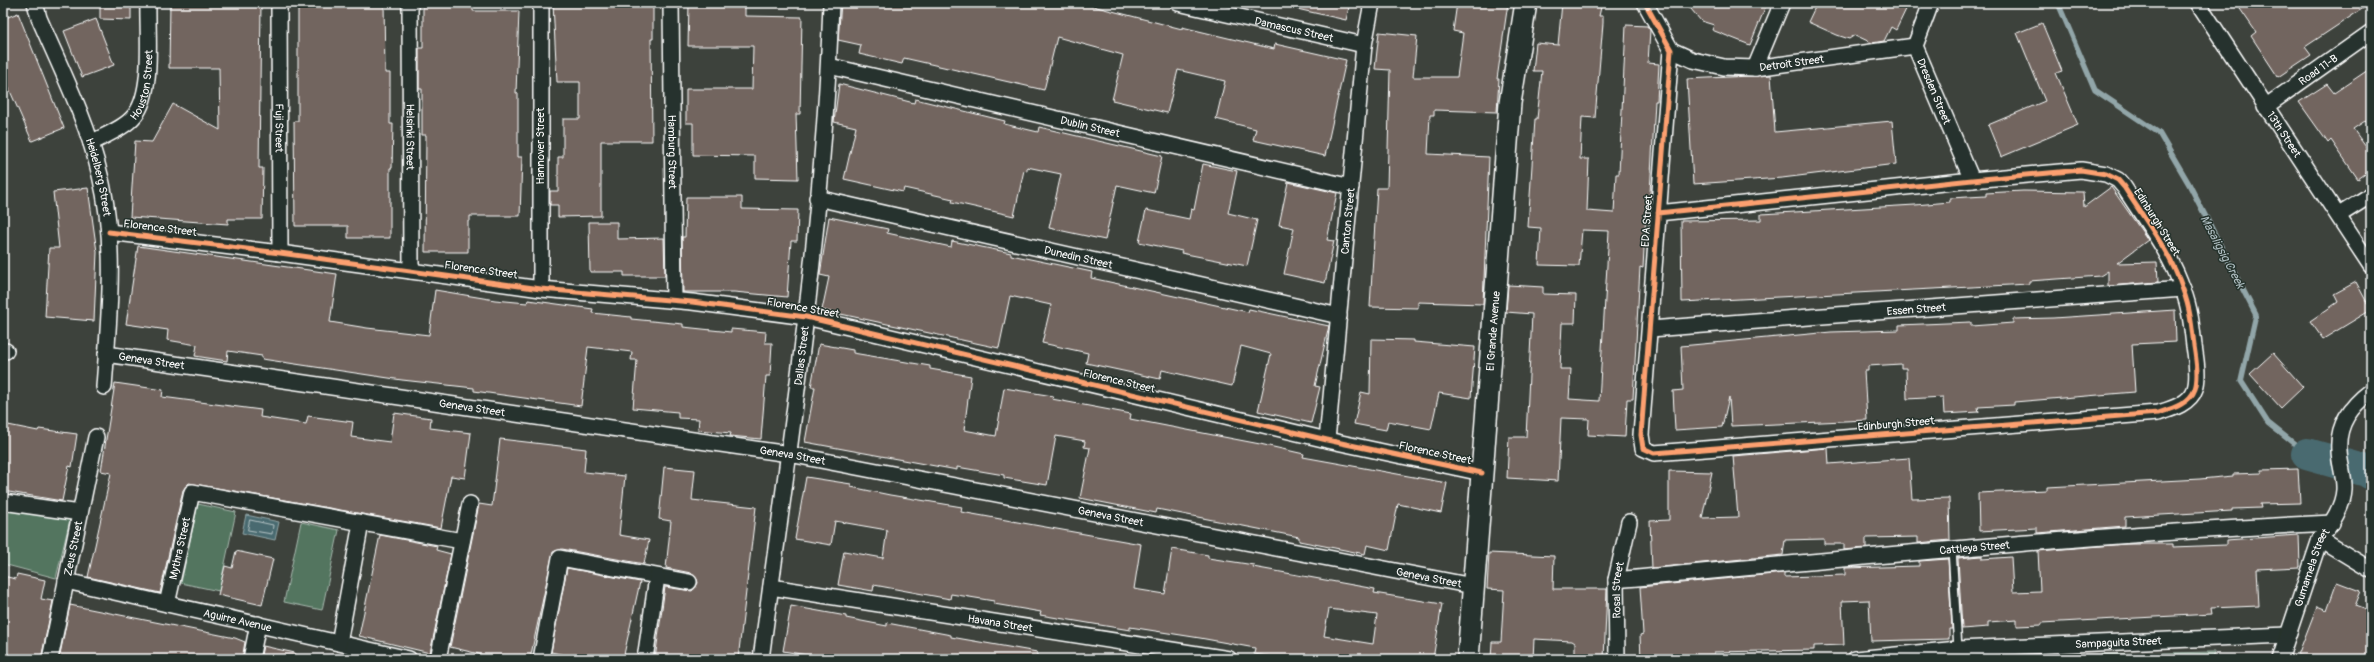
<svg xmlns="http://www.w3.org/2000/svg" width="2374" height="662" font-family="Pangolin,sans-serif">
	<rect width="100%" height="100%" fill="#3d423c"/>
	<filter id="ink" filterUnits="userSpaceOnUse"><feTurbulence type="fractalNoise" baseFrequency=".025" numOctaves="2"/><feDisplacementMap in="SourceGraphic" scale="8" xChannelSelector="R" yChannelSelector="G"/><feConvolveMatrix kernelMatrix="1 2 1 2 8 2 1 2 1" color-interpolation-filters="sRGB"/></filter>
	<g filter="url(#ink)">
		<g fill="#52745f" stroke="#a8baaf">
			<path d="M 198,504 L 236,512 L 219,591 L 181,583 Z"/>
			<path d="M 8,509 L 71,515 L 56,578 L 3,564 L 3,518 Z"/>
			<path d="M 301,522 L 339,530 L 322,610 L 284,602 Z"/>
			<path d="M 2214,652 L 2213,659 L 2028,659 L 2028,656 Z"/>
		</g>
		<path fill="#496b70" stroke="#92a6a9" d="M 246,515 L 279,522 L 275,540 L 242,533 Z"/>
		<g fill="none" stroke-linecap="round" stroke-linejoin="round">
			<path stroke="#b6c4c6" stroke-width="1" d="M 250,520 L 273,525 L 272,534 L 248,530 Z"/>
			<path stroke="#92a6a9" stroke-width="5.5" d="M 2058,3 L 2095,90 L 2159,133 L 2189,184 L 2256,315 L 2241,381 L 2268,423 L 2307,454"/>
			<path stroke="#496b70" stroke-width="32" d="M 2307,454 L 2367,471 L 2371,474"/>
		</g>
		<g fill="#72655e" stroke="#fff" fill-rule="evenodd">
			<path d="M 100,3 L 131,3 L 131,20 L 100,19 Z"/>
			<path d="M 170,3 L 261,3 L 259,168 L 263,168 L 262,219 L 228,219 L 228,224 L 130,217 L 135,141 L 152,142 L 173,104 L 220,130 L 219,68 L 169,68 Z"/>
			<path d="M 298,3 L 384,3 L 385,73 L 390,73 L 390,124 L 393,124 L 392,168 L 390,168 L 390,238 L 348,238 L 348,226 L 295,226 L 294,121 L 298,121 Z"/>
			<path d="M 423,3 L 473,3 L 473,11 L 519,11 L 516,93 L 518,93 L 518,157 L 522,157 L 520,216 L 470,216 L 470,221 L 468,221 L 468,252 L 425,252 L 426,135 L 422,135 L 422,89 L 419,89 L 419,48 L 423,48 Z"/>
			<path d="M 553,3 L 653,3 L 653,39 L 651,39 L 652,141 L 601,141 L 601,216 L 558,217 L 558,205 L 550,205 L 550,191 L 558,191 L 558,157 L 563,157 L 563,119 L 580,119 L 580,82 L 557,82 Z"/>
			<path d="M 689,3 L 745,3 L 745,16 L 802,17 L 800,114 L 796,114 L 798,179 L 755,178 L 755,156 L 693,155 L 693,123 L 686,123 L 686,89 L 752,89 L 753,46 L 688,46 Z"/>
			<path d="M 841,3 L 1081,3 L 1182,29 L 1182,27 L 1274,49 L 1275,44 L 1346,60 L 1325,156 L 1253,140 L 1256,129 L 1216,119 L 1225,81 L 1178,70 L 1167,113 L 1112,100 L 1123,55 L 1057,37 L 1044,90 L 904,58 L 902,64 L 859,54 L 861,45 L 838,40 Z"/>
			<path d="M 1298,3 L 1350,3 L 1346,20 L 1297,9 Z"/>
			<path d="M 1457,3 L 1508,3 L 1497,79 L 1499,79 L 1497,112 L 1434,110 L 1434,115 L 1430,115 L 1428,154 L 1489,157 L 1483,304 L 1418,302 L 1418,308 L 1370,307 L 1377,188 L 1387,188 L 1388,150 L 1390,70 L 1375,69 L 1379,32 L 1417,36 L 1413,77 L 1457,77 L 1463,33 L 1453,31 Z"/>
			<path d="M 1562,3 L 1602,3 L 1599,16 L 1603,16 L 1603,23 L 1595,118 L 1582,117 L 1580,159 L 1589,159 L 1587,211 L 1614,213 L 1616,174 L 1619,174 L 1626,25 L 1647,26 L 1650,30 L 1648,63 L 1659,64 L 1657,101 L 1655,101 L 1649,212 L 1646,212 L 1643,268 L 1640,267 L 1633,399 L 1627,399 L 1625,437 L 1588,435 L 1589,419 L 1561,418 L 1558,481 L 1507,478 L 1509,437 L 1526,437 L 1532,314 L 1506,312 L 1508,285 L 1543,287 L 1543,294 L 1576,295 L 1575,323 L 1562,323 L 1560,369 L 1571,369 L 1569,399 L 1599,401 L 1609,231 L 1582,230 L 1579,266 L 1539,265 L 1541,228 L 1528,227 L 1535,119 L 1537,119 L 1542,71 L 1533,71 L 1536,43 L 1558,45 Z"/>
			<path d="M 1686,3 L 1767,3 L 1750,45 L 1712,30 L 1714,25 L 1701,21 Z"/>
			<path d="M 1817,3 L 1909,3 L 1896,30 L 1891,27 L 1884,41 L 1872,43 L 1855,35 L 1849,39 L 1837,35 L 1808,22 Z"/>
			<path d="M 2236,3 L 2371,3 L 2305,47 L 2311,55 L 2278,77 L 2251,36 L 2256,32 Z"/>
			<path d="M 18,13 L 64,128 L 32,141 L 3,75 L 3,19 Z"/>
			<path d="M 96,19 L 114,65 L 82,77 L 64,31 Z"/>
			<path d="M 2042,23 L 2062,71 L 2056,73 L 2078,125 L 2001,157 L 1988,125 L 2045,101 L 2017,33 Z"/>
			<path d="M 2371,68 L 2371,117 L 2353,129 L 2371,154 L 2371,170 L 2358,179 L 2331,140 L 2328,143 L 2299,102 L 2327,84 L 2334,93 Z"/>
			<path d="M 1771,75 L 1775,132 L 1892,121 L 1896,164 L 1782,178 L 1693,184 L 1687,79 Z"/>
			<path d="M 839,84 L 914,103 L 915,99 L 1005,121 L 1004,124 L 1038,132 L 1039,127 L 1162,156 L 1154,193 L 1117,185 L 1105,240 L 1049,228 L 1061,174 L 1027,167 L 1027,171 L 1024,170 L 1014,216 L 952,202 L 953,199 L 904,188 L 903,192 L 844,179 L 856,127 L 834,122 Z"/>
			<path d="M 1203,164 L 1237,171 L 1228,213 L 1257,220 L 1247,266 L 1181,253 L 1182,251 L 1139,242 L 1146,210 L 1189,219 L 1191,209 L 1194,210 Z"/>
			<path d="M 1288,182 L 1337,193 L 1327,240 L 1334,241 L 1325,283 L 1284,274 L 1294,228 L 1279,225 Z"/>
			<path d="M 2111,187 L 2148,240 L 2117,263 L 2157,262 L 2158,282 L 2108,286 L 2108,271 L 2100,276 L 2029,281 L 2029,284 L 1682,302 L 1681,221 L 1761,220 L 1761,214 L 1915,205 L 1950,202 L 1950,198 L 1986,196 L 1986,193 L 2023,191 L 2083,192 L 2084,207 Z"/>
			<path d="M 88,188 L 97,252 L 94,321 L 45,317 L 49,248 L 59,248 L 53,192 Z"/>
			<path d="M 686,197 L 742,197 L 742,209 L 798,210 L 797,241 L 791,241 L 787,297 L 734,292 L 683,292 L 682,237 L 685,237 Z"/>
			<path d="M 829,217 L 888,229 L 887,233 L 951,247 L 952,241 L 1011,253 L 1011,255 L 1092,272 L 1091,278 L 1248,312 L 1249,309 L 1329,326 L 1315,386 L 1320,387 L 1311,423 L 1258,411 L 1271,354 L 1241,346 L 1232,386 L 1162,370 L 1160,379 L 1086,363 L 1088,353 L 1042,343 L 1051,305 L 1010,296 L 999,348 L 822,310 L 829,277 L 820,275 Z"/>
			<path d="M 589,222 L 617,222 L 617,239 L 664,238 L 665,276 L 624,276 L 624,272 L 590,272 Z"/>
			<path d="M 138,246 L 337,274 L 330,322 L 367,328 L 429,335 L 435,290 L 495,300 L 527,303 L 528,300 L 593,309 L 592,313 L 631,317 L 631,319 L 683,324 L 683,327 L 731,332 L 731,329 L 766,332 L 765,343 L 772,343 L 770,376 L 766,376 L 761,439 L 730,436 L 731,433 L 698,430 L 699,419 L 678,418 L 678,412 L 633,408 L 637,360 L 631,360 L 632,352 L 588,347 L 581,406 L 474,391 L 474,388 L 402,380 L 262,359 L 262,356 L 228,351 L 227,361 L 195,356 L 197,345 L 167,340 L 168,330 L 126,324 Z"/>
			<path d="M 2356,282 L 2371,310 L 2323,339 L 2310,321 L 2338,302 L 2334,294 Z"/>
			<path d="M 2175,310 L 2176,342 L 2132,344 L 2135,392 L 2014,402 L 2014,405 L 1978,407 L 1979,412 L 1944,414 L 1943,397 L 1907,399 L 1906,368 L 1901,368 L 1901,364 L 1868,366 L 1868,371 L 1864,371 L 1867,420 L 1731,426 L 1729,397 L 1722,427 L 1675,430 L 1673,391 L 1683,390 L 1681,346 L 1831,332 L 1899,330 L 1899,325 L 1971,322 L 1971,326 L 2013,323 L 2013,319 L 2053,318 Z"/>
			<path d="M 1371,339 L 1414,340 L 1414,342 L 1475,347 L 1471,398 L 1439,393 L 1431,429 L 1388,421 L 1386,430 L 1354,424 L 1361,392 L 1370,394 Z"/>
			<path d="M 819,344 L 853,350 L 853,353 L 930,366 L 930,369 L 971,376 L 964,430 L 996,436 L 1004,388 L 1053,396 L 1052,399 L 1131,414 L 1130,419 L 1260,444 L 1304,454 L 1303,457 L 1447,483 L 1441,513 L 1398,504 L 1389,550 L 1367,545 L 1365,554 L 1299,541 L 1299,537 L 1157,509 L 1156,513 L 1080,498 L 1090,448 L 1084,447 L 1085,441 L 1056,436 L 1047,485 L 1004,478 L 1004,475 L 957,467 L 957,470 L 805,442 L 815,387 L 811,387 Z"/>
			<path d="M 2273,353 L 2303,387 L 2281,408 L 2250,374 Z"/>
			<path d="M 115,383 L 163,390 L 162,397 L 261,410 L 260,417 L 306,424 L 308,416 L 353,422 L 351,437 L 390,442 L 394,413 L 431,418 L 430,428 L 471,433 L 465,478 L 451,476 L 441,528 L 189,483 L 183,490 L 160,593 L 88,577 L 111,473 L 101,471 Z"/>
			<path d="M 3,424 L 38,431 L 39,429 L 77,434 L 72,467 L 69,466 L 62,501 L 3,491 Z"/>
			<path d="M 500,439 L 586,449 L 584,472 L 625,476 L 619,535 L 649,540 L 644,564 L 562,549 L 553,552 L 530,659 L 500,659 L 450,647 L 479,504 L 492,506 Z"/>
			<path d="M 1828,448 L 1829,464 L 1909,458 L 1912,499 L 1949,498 L 1950,540 L 1918,543 L 1918,537 L 1866,538 L 1866,548 L 1844,550 L 1844,544 L 1824,544 L 1824,539 L 1785,540 L 1783,555 L 1652,568 L 1650,521 L 1669,520 L 1669,471 L 1712,472 L 1702,518 L 1738,517 L 1733,456 Z"/>
			<path d="M 664,467 L 695,470 L 692,500 L 756,507 L 738,659 L 681,655 L 680,659 L 655,659 L 665,587 L 692,591 L 698,583 L 697,579 L 691,573 L 666,568 L 671,521 L 659,519 Z"/>
			<path d="M 2298,469 L 2300,503 L 2260,504 L 2261,508 L 2232,509 L 2232,511 L 2125,517 L 2125,526 L 2037,533 L 2037,528 L 1979,531 L 1978,493 L 2047,490 L 2047,487 L 2200,479 L 2233,476 L 2233,474 L 2262,473 L 2262,470 Z"/>
			<path d="M 806,477 L 851,484 L 851,487 L 890,495 L 962,507 L 961,512 L 1141,544 L 1134,589 L 1165,594 L 1172,549 L 1208,555 L 1208,558 L 1254,565 L 1253,567 L 1375,589 L 1374,593 L 1442,604 L 1433,659 L 1287,659 L 1254,654 L 1255,648 L 1200,638 L 1130,627 L 1130,630 L 1040,615 L 1041,612 L 994,604 L 994,601 L 951,594 L 950,599 L 874,585 L 873,591 L 838,585 L 844,551 L 883,558 L 887,530 L 835,521 L 831,545 L 795,539 ZM 1329,609 L 1377,615 L 1373,644 L 1324,636 Z"/>
			<path d="M 380,535 L 437,546 L 436,550 L 451,554 L 430,653 L 359,636 Z"/>
			<path d="M 2299,535 L 2300,567 L 2257,569 L 2259,606 L 2211,608 L 2212,614 L 2041,623 L 2041,625 L 2017,626 L 2017,620 L 1988,622 L 1988,627 L 1962,629 L 1958,558 L 1982,556 L 1982,559 L 2011,557 L 2013,592 L 2040,591 L 2038,551 L 2126,544 L 2173,544 L 2173,547 L 2226,545 L 2226,540 Z"/>
			<path d="M 236,551 L 273,559 L 262,605 L 218,595 L 225,566 L 232,568 Z"/>
			<path d="M 1489,553 L 1554,556 L 1553,589 L 1607,589 L 1604,659 L 1575,659 L 1575,643 L 1572,641 L 1534,639 L 1533,659 L 1491,659 L 1492,642 L 1501,642 L 1504,590 L 1487,589 Z"/>
			<path d="M 1948,559 L 1952,629 L 1949,629 L 1949,639 L 1871,641 L 1869,600 L 1842,601 L 1844,645 L 1814,646 L 1814,650 L 1714,652 L 1714,655 L 1679,657 L 1679,659 L 1641,659 L 1640,635 L 1643,634 L 1640,587 L 1784,573 L 1784,577 L 1845,575 L 1845,568 L 1919,566 L 1919,561 Z"/>
			<path d="M 567,568 L 640,582 L 623,659 L 583,659 L 551,652 Z"/>
			<path d="M 17,574 L 45,580 L 41,599 L 53,601 L 41,659 L 14,659 L 3,657 L 3,576 L 16,579 Z"/>
			<path d="M 2337,582 L 2361,591 L 2355,606 L 2371,612 L 2371,659 L 2309,659 L 2298,655 L 2317,606 L 2327,610 Z"/>
			<path d="M 70,605 L 235,638 L 245,642 L 242,659 L 59,659 Z"/>
			<path d="M 791,606 L 846,616 L 846,618 L 887,626 L 887,623 L 951,635 L 951,637 L 1037,652 L 1037,659 L 831,659 L 783,651 Z"/>
			<path d="M 263,646 L 295,653 L 295,659 L 260,659 Z"/>
		</g>
		<g fill="none" stroke-linecap="round" stroke-linejoin="round">
			<defs>
				<path id="lane" d="M 1952,549 L 1958,649"/>
				<g id="street">
					<path id="s1" d="M 35,3 L 39,18 C 61,69 87,120 100,175 C 117,243 109,318 104,387"/>
					<path id="s2" d="M 279,3 L 280,253"/>
					<path id="s3" d="M 410,3 L 411,271"/>
					<path id="s4" d="M 671,3 L 674,300"/>
					<path id="s5" d="M 1178,3 L 1364,45"/>
					<path d="M 1645,3 L 1671,50 L 1641,435 L 1643,448 L 1654,453 L 2158,413 C 2171,409 2190,404 2195,389 C 2199,377 2196,359 2194,346 C 2192,327 2190,308 2183,290 C 2171,253 2145,220 2124,187 L 2118,180 L 2106,174 L 2081,170 L 1972,180 L 1658,213"/>
					<path id="s6" d="M 1931,3 L 1915,46 L 1972,180"/>
					<path id="s7" d="M 2198,3 L 2371,266"/>
					<path id="s8" d="M 1671,50 L 1693,60 L 1724,67 L 1755,68 L 1915,46"/>
					<path id="s9" d="M 829,66 L 1351,187"/>
					<path d="M 1755,68 L 1782,3"/>
					<path id="s10" d="M 2265,107 L 2371,32"/>
					<path id="s11" d="M 91,143 C 105,135 125,128 135,115 C 154,91 147,32 148,3"/>
					<path id="s12" d="M 817,198 L 1339,316"/>
					<path d="M 2339,215 L 2371,195"/>
					<path d="M 109,232 L 280,253 L 541,289 L 692,302 L 806,317 L 1327,440 L 1482,473"/>
					<path d="M 541,289 L 541,3"/>
					<path id="s13" d="M 1650,329 L 2183,289"/>
					<path d="M 3,351 L 6,351"/>
					<path id="s14" d="M 106,354 L 789,454 L 1473,586"/>
					<path id="s15" d="M 1327,440 L 1364,45 L 1372,3"/>
					<path d="M 3,502 L 80,513"/>
					<path d="M 2320,539 L 2371,570"/>
					<path id="s16" d="M 1616,580 C 1855,558 2093,534 2332,523"/>
					<path id="s17" d="M 66,581 L 409,659"/>
					<path id="s18" d="M 771,587 L 1229,659"/>
					<path id="s19" d="M 167,604 L 192,492 L 462,541"/>
					<path d="M 339,643 L 361,523"/>
					<path id="s20" d="M 50,659 L 96,437"/>
					<path d="M 251,659 L 258,624"/>
					<path d="M 438,659 L 470,504"/>
					<path d="M 541,659 L 560,558 L 689,582"/>
					<path d="M 645,659 L 657,577"/>
					<path id="s21" d="M 761,659 C 790,441 824,223 831,3"/>
					<path id="s22" d="M 1617,659 L 1616,580 L 1629,522"/>
					<path id="s23" d="M 1855,659 L 1958,649 L 2287,635"/>
					<path id="s24" d="M 2280,659 L 2320,539 C 2330,525 2343,508 2344,490 C 2345,477 2339,463 2339,450 C 2337,424 2351,406 2371,391"/>
				</g>
				<g id="secondary">
					<path id="s25" d="M 1468,659 L 1510,103 L 1526,3"/>
				</g>
			</defs>
			<use href="#lane" stroke="#fff" stroke-width="10"/>
			<use href="#street" stroke="#fff" stroke-width="18"/>
			<use href="#secondary" stroke="#fff" stroke-width="24"/>
			<use href="#lane" stroke="#26332d" stroke-width="7"/>
			<use href="#street" stroke="#26332d" stroke-width="15"/>
			<use href="#secondary" stroke="#26332d" stroke-width="21"/>
			<defs>
				<g id="cycleway">
					<path d="M 1645,3 L 1671,50 L 1641,435 L 1643,448 L 1654,453 L 2158,413 C 2171,409 2190,404 2195,389 C 2199,377 2196,359 2194,346 C 2192,327 2190,308 2183,290 C 2171,253 2145,220 2124,187 L 2118,180 L 2106,174 L 2081,170 L 1972,180 L 1658,213"/>
					<path d="M 109,232 L 280,253 L 541,289 L 692,302 L 806,317 L 1327,440 L 1482,473"/>
				</g>
			</defs>
			<use href="#cycleway" stroke="#26332d" stroke-width="8"/>
			<use href="#cycleway" stroke="#fca06f" stroke-width="5"/>
		</g>
	</g>
	<g text-anchor="middle" dominant-baseline="central" stroke-width="3" stroke-linejoin="round" paint-order="stroke">
		<g font-size="11" fill="#fff" stroke="#26332d">
			<text stroke="none"><textPath href="#s5" startOffset="119">Damascus Street</textPath></text>
			<text stroke="none"><textPath href="#s8" startOffset="124">Detroit Street</textPath></text>
			<text stroke="none"><textPath href="#s10" startOffset="65">Road 11-B</textPath></text>
			<text stroke="none"><textPath href="#s11" startOffset="84">Houston Street</textPath></text>
			<text stroke="none"><textPath href="#s6" startOffset="95">Dresden Street</textPath></text>
			<text stroke="none"><textPath href="#s9" startOffset="268">Dublin Street</textPath></text>
			<text stroke="none"><textPath href="#s2" startOffset="125">Fuji Street</textPath></text>
			<text stroke="none"><textPath href="#s7" startOffset="157">13th Street</textPath></text>
			<text stroke="none"><textPath href="#s3" startOffset="134">Helsinki Street</textPath></text>
			<text transform="translate(540 146) rotate(-90)">Hannover Street</text>
			<text stroke="none"><textPath href="#s4" startOffset="149">Hamburg Street</textPath></text>
			<text stroke="none"><textPath href="#s1" startOffset="186">Heidelberg Street</textPath></text>
			<text stroke="none"><textPath href="#s15" startOffset="220">Canton Street</textPath></text>
			<text transform="translate(1647 221) rotate(-86)">EDA Street</text>
			<text transform="translate(2157 222) rotate(58)">Edinburgh Street</text>
			<text transform="translate(160 228) rotate(7)">Florence Street</text>
			<text stroke="none"><textPath href="#s12" startOffset="268">Dunedin Street</textPath></text>
			<text transform="translate(481 270) rotate(8)">Florence Street</text>
			<text transform="translate(803 308) rotate(10)">Florence Street</text>
			<text stroke="none"><textPath href="#s13" startOffset="267">Essen Street</textPath></text>
			<text stroke="none"><textPath href="#s25" startOffset="329">El Grande Avenue</textPath></text>
			<text stroke="none"><textPath href="#s21" startOffset="306">Dallas Street</textPath></text>
			<text stroke="none"><textPath href="#s14" startOffset="46">Geneva Street</textPath></text>
			<text transform="translate(1119 381) rotate(13)">Florence Street</text>
			<text stroke="none"><textPath href="#s14" startOffset="370">Geneva Street</textPath></text>
			<text transform="translate(1896 424) rotate(-5)">Edinburgh Street</text>
			<text transform="translate(1435 453) rotate(12)">Florence Street</text>
			<text stroke="none"><textPath href="#s14" startOffset="694">Geneva Street</textPath></text>
			<text stroke="none"><textPath href="#s14" startOffset="1018">Geneva Street</textPath></text>
			<text stroke="none"><textPath href="#s16" startOffset="360">Cattleya Street</textPath></text>
			<text stroke="none"><textPath href="#s20" startOffset="113">Zeus Street</textPath></text>
			<text stroke="none"><textPath href="#s19" startOffset="57">Mythra Street</textPath></text>
			<text stroke="none"><textPath href="#s24" startOffset="97">Gumamela Street</textPath></text>
			<text stroke="none"><textPath href="#s14" startOffset="1342">Geneva Street</textPath></text>
			<text stroke="none"><textPath href="#s22" startOffset="69">Rosal Street</textPath></text>
			<text stroke="none"><textPath href="#s17" startOffset="176">Aguirre Avenue</textPath></text>
			<text stroke="none"><textPath href="#s18" startOffset="232">Havana Street</textPath></text>
			<text stroke="none"><textPath href="#s23" startOffset="264">Sampaguita Street</textPath></text>
		</g>
		<g font-size="12" font-style="italic" fill="#adbcbf" stroke="#26332d">
			<text transform="translate(2222 252) rotate(62)">Masaligsig Creek</text>
		</g>
	</g>
	<rect width="2374" height="662" fill="none" stroke="#26332d" stroke-width="16"/>
	<rect x="8" y="8" width="2358" height="646" fill="none" stroke="#fff" stroke-width="1.5" filter="url(#ink)"/>
</svg>
